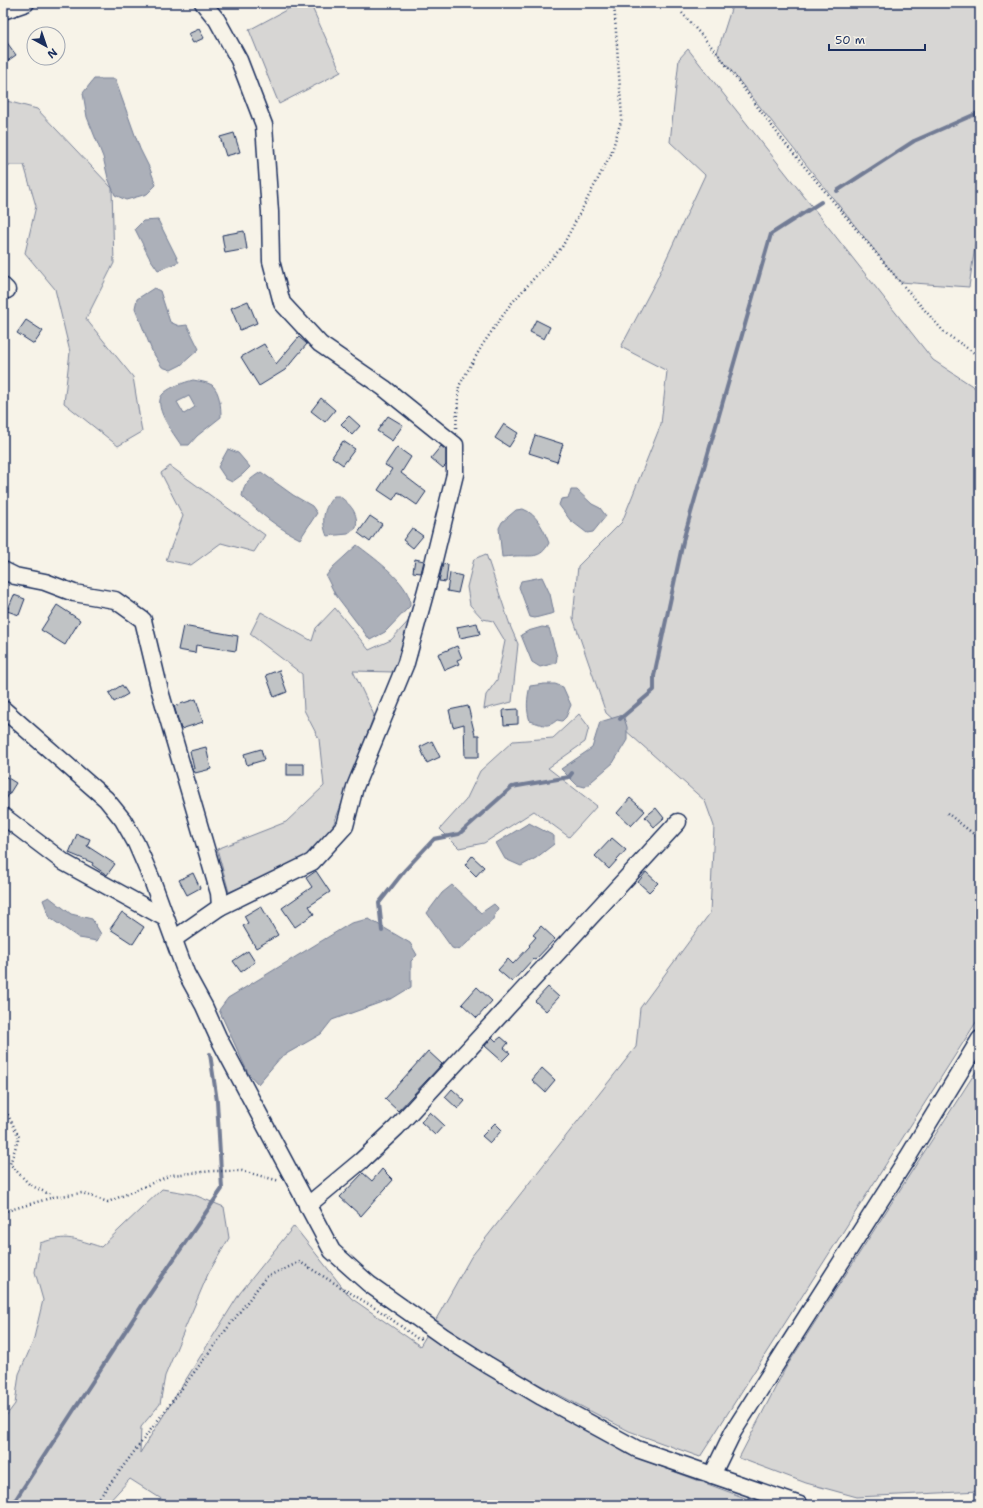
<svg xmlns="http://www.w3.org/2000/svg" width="983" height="1508" font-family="'Shantell Sans',sans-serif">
	<rect width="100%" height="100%" fill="#f7f3e8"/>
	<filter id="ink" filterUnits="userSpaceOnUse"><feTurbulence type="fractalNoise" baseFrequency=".025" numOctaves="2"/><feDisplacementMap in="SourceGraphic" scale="8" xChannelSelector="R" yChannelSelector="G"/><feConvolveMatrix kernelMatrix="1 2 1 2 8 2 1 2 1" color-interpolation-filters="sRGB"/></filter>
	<g filter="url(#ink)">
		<g fill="#d7d6d4" stroke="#798299">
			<path d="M 299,3 L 310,3 L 341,72 L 279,104 L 249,30 Z"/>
			<path d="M 733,3 L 980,3 L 980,212 L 969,287 L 900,282 L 717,53 Z"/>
			<path d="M 688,49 L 933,360 L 980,391 L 980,1016 L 700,1457 L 629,1431 L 513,1371 L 435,1321 L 471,1257 L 636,1047 L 640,1008 L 710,913 L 714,826 L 705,801 L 606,713 L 573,618 L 578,566 L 622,522 L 661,424 L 667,371 L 621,347 L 656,281 L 705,175 L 670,142 L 679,59 Z"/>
			<path d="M 3,100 L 37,109 L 112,188 L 114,263 L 86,319 L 133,377 L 142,432 L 118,446 L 64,403 L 70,352 L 55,289 L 25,253 L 36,206 L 24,165 L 3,165 Z"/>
			<path d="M 170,466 L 265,535 L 254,552 L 221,543 L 191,565 L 166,560 L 183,516 L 161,473 Z"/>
			<path d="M 486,554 L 511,628 L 518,644 L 512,702 L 484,709 L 486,695 L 497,680 L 505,641 L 493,621 L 483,619 L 470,605 L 467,587 L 474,559 Z"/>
			<path d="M 335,608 L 369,650 L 391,640 L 415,614 L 394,672 L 353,671 L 374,715 L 349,785 L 332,828 L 307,859 L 229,892 L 217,849 L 286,822 L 324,786 L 319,739 L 304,710 L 302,674 L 250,634 L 261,612 L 312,641 L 316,628 Z"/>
			<path d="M 579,714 L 589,727 L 585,742 L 548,768 L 597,806 L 569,837 L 534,811 L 484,843 L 459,848 L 440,829 L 466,800 L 480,771 L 513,741 L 553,738 Z"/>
			<path d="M 980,1065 L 980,1491 L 857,1497 L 806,1483 L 739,1458 L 785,1369 Z"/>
			<path d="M 162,1189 L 192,1194 L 224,1207 L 229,1238 L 208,1274 L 180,1340 L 165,1376 L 160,1404 L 141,1427 L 140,1453 L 240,1293 L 294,1226 L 351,1298 L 420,1346 L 431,1328 L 627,1454 L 764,1505 L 171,1505 L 130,1479 L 106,1505 L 3,1505 L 3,1420 L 15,1404 L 19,1374 L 33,1342 L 43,1300 L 35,1272 L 40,1243 C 68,1234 75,1239 101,1247 Z"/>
		</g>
		<g fill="#acb0b9" stroke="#727c95" fill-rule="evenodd">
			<path d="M 94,79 L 115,79 L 140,149 L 150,169 L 156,185 L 147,194 L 126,200 L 115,195 L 108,178 L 103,157 L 87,117 L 83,93 Z"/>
			<path d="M 158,220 L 179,262 L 158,270 L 149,257 L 135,229 L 143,221 Z"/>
			<path d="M 154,288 L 160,291 L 170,322 L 179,326 L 187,325 L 199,349 L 181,365 L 171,370 L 162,367 L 152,351 L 135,308 L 137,299 Z"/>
			<path d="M 193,380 C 198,381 207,382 212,385 C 220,392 221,407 221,417 L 197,436 L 189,445 L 181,445 C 174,434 150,404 164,393 C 172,386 183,383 193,380 ZM 189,396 L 195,407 L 184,414 L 177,402 Z"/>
			<path d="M 228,449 L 238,453 L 250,467 L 243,474 L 232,482 L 226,479 L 218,467 Z"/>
			<path d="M 261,472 L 293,495 L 312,506 L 317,513 L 300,539 C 278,528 259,513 242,496 C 244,483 250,479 261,472 Z"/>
			<path d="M 571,490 L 577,490 L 592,504 L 600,508 L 606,516 L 593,532 L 587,533 L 570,520 L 559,505 L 561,499 L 568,498 L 570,494 Z"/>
			<path d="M 334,496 L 339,496 C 350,504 359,513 356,528 L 348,534 L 327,536 C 321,522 323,508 334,496 Z"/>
			<path d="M 523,509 C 537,514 544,530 549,543 C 540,560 531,555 515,556 C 511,556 506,557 502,557 L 499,528 L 502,522 L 516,510 Z"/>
			<path d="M 357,545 C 373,557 402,578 409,597 C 410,599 410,603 410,606 L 385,632 L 370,640 L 335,594 L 326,576 L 333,567 Z"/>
			<path d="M 542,577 L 550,594 L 554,613 L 535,618 L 530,617 L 519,587 L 521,581 Z"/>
			<path d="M 542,627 L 549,628 L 557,657 L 556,663 L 540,667 L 532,662 L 521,635 L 528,631 Z"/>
			<path d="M 544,684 L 555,684 L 563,687 L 571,705 L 566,717 L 562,721 L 557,720 C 547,729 541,724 530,721 C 526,710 527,698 530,686 Z"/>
			<path d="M 623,715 L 627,727 L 627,740 L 613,763 L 585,787 L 577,785 L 561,769 L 592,748 L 600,722 Z"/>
			<path d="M 529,823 L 554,836 L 554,844 L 536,858 L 521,866 L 505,859 L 496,843 Z"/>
			<path d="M 452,885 L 481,913 L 494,904 L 498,908 L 492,921 L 459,950 L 452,948 L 427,913 L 442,893 Z"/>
			<path d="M 49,897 L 71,914 L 92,919 L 101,934 L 97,941 L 79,938 L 50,918 L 43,900 Z"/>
			<path d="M 369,919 L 410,943 L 417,955 L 411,961 L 411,987 L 393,998 L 332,1020 L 321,1034 L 281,1057 L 258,1084 L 248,1073 L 219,1010 L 228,998 L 351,923 Z"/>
		</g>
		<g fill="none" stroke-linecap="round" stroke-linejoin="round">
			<g stroke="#727c95" stroke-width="4">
				<path d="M 837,191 L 914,141 L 980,112"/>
				<path d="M 620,719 L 654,690 L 654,676 L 684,537 L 771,234 L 821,202"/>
				<path d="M 382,931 L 379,903 L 405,870 L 434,839 L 459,834 L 512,787 L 569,777 L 572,773"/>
				<path d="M 12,1505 L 143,1304 L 222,1189 L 217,1101 L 210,1054"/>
			</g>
		</g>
		<g fill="#c0c3c5" stroke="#1b2f5e">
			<path d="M 199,29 L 204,38 L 193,43 L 188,34 Z"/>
			<path d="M 3,37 L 16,55 L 3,64 Z"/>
			<path d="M 234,133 L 240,152 L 226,156 L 220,137 Z"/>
			<path d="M 244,231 L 247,249 L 225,253 L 222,235 Z"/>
			<path d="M 248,301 L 257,323 L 240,330 L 231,308 Z"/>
			<path d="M 26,320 L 43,331 L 34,344 L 17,333 Z"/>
			<path d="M 536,320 L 550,327 L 544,339 L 530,332 Z"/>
			<path d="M 299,337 L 307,344 L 285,370 L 259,386 L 241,357 L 264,344 L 276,364 Z"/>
			<path d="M 321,398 L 335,410 L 325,422 L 311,411 Z"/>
			<path d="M 349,416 L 360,426 L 352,435 L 341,424 Z"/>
			<path d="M 388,416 L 403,425 L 392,441 L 377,431 Z"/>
			<path d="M 504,424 L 518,433 L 509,447 L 495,438 Z"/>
			<path d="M 535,435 L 563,444 L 557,462 L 529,453 Z"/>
			<path d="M 343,441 L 355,449 L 343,465 L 332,457 Z"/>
			<path d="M 441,446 L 446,450 L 446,465 L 443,468 L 431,458 Z"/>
			<path d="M 397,447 L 411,457 L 401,473 L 426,492 L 417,505 L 398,492 L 393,500 L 378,490 L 392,469 L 385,465 Z"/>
			<path d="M 370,516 L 382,524 L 370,542 L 358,533 Z"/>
			<path d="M 412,528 L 423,536 L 413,548 L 403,540 Z"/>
			<path d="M 415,559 L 424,561 L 421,573 L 413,572 Z"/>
			<path d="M 443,564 L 448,565 L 446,582 L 439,581 Z"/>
			<path d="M 450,573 L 462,576 L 458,593 L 447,591 Z"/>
			<path d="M 14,595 L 25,599 L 19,615 L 7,611 Z"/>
			<path d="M 57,605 L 80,620 L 65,645 L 41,630 Z"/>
			<path d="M 477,623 L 480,634 L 460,638 L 457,627 Z"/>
			<path d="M 183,626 L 238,636 L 236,651 L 196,645 L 195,653 L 178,650 Z"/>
			<path d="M 457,646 L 462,658 L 457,660 L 459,664 L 445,670 L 438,654 Z"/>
			<path d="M 279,670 L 287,692 L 274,697 L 266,675 Z"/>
			<path d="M 122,685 L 128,694 L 114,702 L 109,693 Z"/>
			<path d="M 196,699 L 203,722 L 181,729 L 174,706 Z"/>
			<path d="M 468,706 L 475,735 L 479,735 L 479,757 L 465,757 L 464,724 L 453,727 L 449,710 Z"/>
			<path d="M 518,709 L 518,724 L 504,725 L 503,710 Z"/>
			<path d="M 432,741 L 440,757 L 427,763 L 420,747 Z"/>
			<path d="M 206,747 L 211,769 L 195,773 L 190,751 Z"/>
			<path d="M 261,749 L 264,760 L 247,765 L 244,754 Z"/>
			<rect x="287" y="764" width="17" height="11"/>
			<path d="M 3,775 L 16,783 L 3,804 Z"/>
			<path d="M 630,798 L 645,811 L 631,826 L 617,813 Z"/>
			<path d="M 656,808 L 664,818 L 654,827 L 645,817 Z"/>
			<path d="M 77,834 L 90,839 L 87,846 L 115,864 L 107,875 L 92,865 L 93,863 L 69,853 Z"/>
			<path d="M 612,838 L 626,850 L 609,869 L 595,856 Z"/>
			<path d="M 472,856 L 484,867 L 476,876 L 465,865 Z"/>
			<path d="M 316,871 L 330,892 L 309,906 L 314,914 L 295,927 L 282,908 L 312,887 L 306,878 Z"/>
			<path d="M 646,872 L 658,883 L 649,892 L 638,882 Z"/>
			<path d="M 193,873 L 200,888 L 187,895 L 179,880 Z"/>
			<path d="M 261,906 L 278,935 L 256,948 L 243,926 L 248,923 L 244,916 Z"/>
			<path d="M 122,912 L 144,927 L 133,944 L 110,929 Z"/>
			<path d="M 541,926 L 555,939 L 535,960 L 533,959 L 512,982 L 498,970 L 508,959 L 513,964 L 530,946 L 529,945 L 536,937 L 533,935 Z"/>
			<path d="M 248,951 L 255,962 L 241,972 L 233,961 Z"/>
			<path d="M 477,987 L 492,1001 L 477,1018 L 462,1004 Z"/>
			<path d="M 548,987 L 559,997 L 546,1011 L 535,1001 Z"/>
			<path d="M 492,1037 L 496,1041 L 501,1037 L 508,1043 L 504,1048 L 510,1053 L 502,1061 L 485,1046 Z"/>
			<path d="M 428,1051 L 442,1064 L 398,1111 L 385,1099 Z"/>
			<path d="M 542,1068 L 555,1080 L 545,1092 L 532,1080 Z"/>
			<path d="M 452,1089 L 465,1101 L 458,1109 L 445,1097 Z"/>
			<path d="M 430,1112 L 444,1125 L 435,1135 L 421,1122 Z"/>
			<path d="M 495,1123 L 502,1130 L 490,1143 L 482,1136 Z"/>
			<path d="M 382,1169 L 393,1180 L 361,1216 L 340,1197 L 363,1173 L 372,1181 Z"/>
		</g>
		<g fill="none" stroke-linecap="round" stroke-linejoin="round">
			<defs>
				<g id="minor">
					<path d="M 3,11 L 26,3"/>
					<path d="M 3,286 L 7,290"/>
					<path d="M 3,570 L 15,576 L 45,582 L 74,593 L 115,600 L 143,620 L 160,691 L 219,893 L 220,907"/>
					<path d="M 3,709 L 106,799 L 123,820 L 136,843 L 152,880 L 186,973 L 204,1006 L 218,1037 L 332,1251 L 369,1284 L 444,1337 L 488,1365 L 542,1397 L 637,1449 L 800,1505"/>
					<path d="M 3,816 L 65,863 L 165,918"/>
					<path d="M 174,939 L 220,907 L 312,862 L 345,826 L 355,787 L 406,663 L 431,572 L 455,474 L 455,445 L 384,388 L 320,344 L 282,303 L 271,261 L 270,212 L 264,125 L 239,60 L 217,20 L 203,3"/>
					<path d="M 307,1206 L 361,1161 L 396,1128 L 678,822"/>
					<path d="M 712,1475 L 733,1432 L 908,1157 L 980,1039"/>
				</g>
			</defs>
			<use href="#minor" stroke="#1b2f5e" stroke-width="19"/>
			<g stroke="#1b2f5e" stroke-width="2.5" stroke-dasharray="1 3" stroke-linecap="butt">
				<path d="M 682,13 L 717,53 L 784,142 L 900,282 L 945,333 L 980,357"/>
				<path d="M 456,428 L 459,386 L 483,344 L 510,305 L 562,247 L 611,154 L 622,118 L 614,3"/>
				<path d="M 947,813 L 980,839"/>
				<path d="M 3,1108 L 7,1113 L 19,1137 L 10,1164 L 30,1185 L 53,1196"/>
				<path d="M 3,1212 L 54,1197 L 82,1193 L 108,1202 L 171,1175 L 213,1171 L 242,1171 L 280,1181"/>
				<path d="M 102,1505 L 100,1497 L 266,1277 L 300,1262 L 383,1313 L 418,1339 L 422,1338"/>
			</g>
			<use href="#minor" stroke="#f7f3e8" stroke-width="16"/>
		</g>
	</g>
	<rect width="983" height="1508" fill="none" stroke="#f7f3e8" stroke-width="16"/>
	<rect x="8" y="8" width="967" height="1492" fill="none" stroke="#1b2f5e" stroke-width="1.5" filter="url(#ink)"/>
	<g transform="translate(46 46) rotate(140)"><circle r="19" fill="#f7f3e8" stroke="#9fa5b1"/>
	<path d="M0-3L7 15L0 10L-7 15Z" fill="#1b2f5e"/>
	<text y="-6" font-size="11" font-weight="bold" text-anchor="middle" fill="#1b2f5e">N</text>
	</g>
	<path d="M829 44v6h96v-6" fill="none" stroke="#1b2f5e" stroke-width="2"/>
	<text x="835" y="44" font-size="12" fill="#1b2f5e" stroke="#f7f3e8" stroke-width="3" paint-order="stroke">50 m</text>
</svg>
